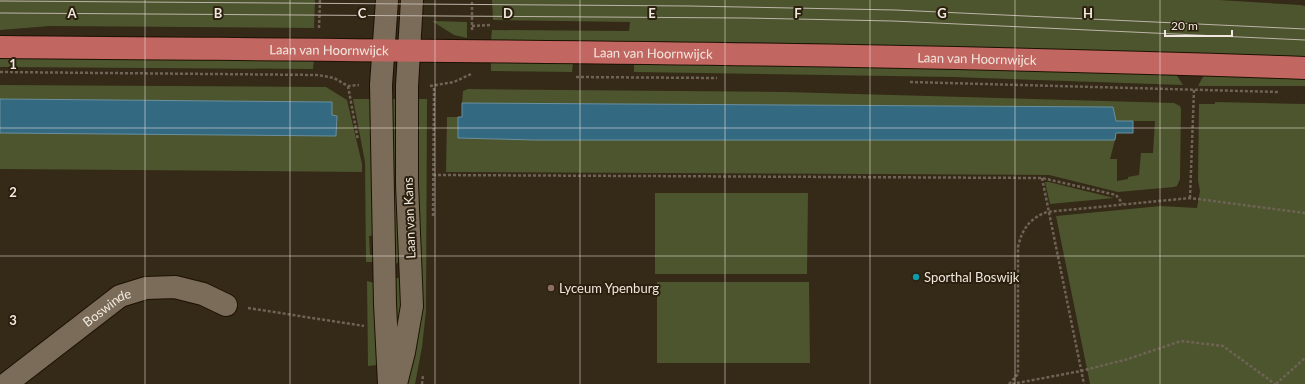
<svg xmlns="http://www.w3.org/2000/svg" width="1305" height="384" font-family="Lato,sans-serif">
	<rect width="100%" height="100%" fill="#352918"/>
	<g fill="#4c552d">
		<path d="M 0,0 L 315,0 L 314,28 L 50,26 L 0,30 Z"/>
		<path d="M 492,0 L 1219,0 L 1300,5 L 1305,6 L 1305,57 L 791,43 L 491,40 L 492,30 L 629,31 L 630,22 L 493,20 Z"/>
		<path d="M 432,21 L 467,22 L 467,38 L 454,35 Z"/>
		<path d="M 0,58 L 314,60 L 313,69 L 0,67 Z"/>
		<path d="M 491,62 L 573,63 L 572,72 L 491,71 Z"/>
		<path d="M 634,63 L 781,65 L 1176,74 L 1183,85 L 953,77 L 634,72 Z"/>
		<path d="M 1204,75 L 1305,77 L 1305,86 L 1198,86 Z"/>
		<path d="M 0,85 L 326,87 L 347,100 L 362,164 L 362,172 L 0,169 L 0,133 L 336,136 L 337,116 L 332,116 L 332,102 L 0,99 Z"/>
		<path d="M 468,89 L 785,92 L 1174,103 L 1180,106 L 1181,109 L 1180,179 L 1177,186 L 1174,187 L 1118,192 L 1049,175 L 446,172 L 447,117 L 458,117 L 458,138 L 535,140 L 1115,140 L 1110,159 L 1117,159 L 1117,181 L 1128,179 L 1128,177 L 1139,175 L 1141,153 L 1153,153 L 1155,121 L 1116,121 L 1113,107 L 462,103 L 463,91 Z"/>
		<path d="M 353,99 L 374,99 L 377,235 L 369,236 L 370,255 L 377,256 L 372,262 L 366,262 L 365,162 Z"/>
		<path d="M 388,99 L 396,99 L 398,262 L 395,266 Z"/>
		<path d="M 416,99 L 427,99 L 426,311 L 422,347 L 415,384 L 403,384 Z"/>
		<path d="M 1215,102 L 1305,104 L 1305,384 L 1090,384 L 1056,216 L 1161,206 L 1197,208 L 1200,191 L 1198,180 L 1199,104 L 1215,104 Z"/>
		<path d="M 1045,182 L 1049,182 L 1114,198 L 1050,204 Z"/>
		<path d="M 655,193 L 808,193 L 807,274 L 655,274 Z"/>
		<path d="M 393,278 L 401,278 L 406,300 L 396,364 Z"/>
		<path d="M 367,281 L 374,283 L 377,365 L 368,366 Z"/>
		<path d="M 657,282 L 809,282 L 810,363 L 657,363 Z"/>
	</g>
	<g fill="#336a82" stroke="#6c909e">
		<path d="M 0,99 L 332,102 L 332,115 L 337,116 L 336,136 L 0,133 Z"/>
		<path d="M 462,103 L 1113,107 L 1116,121 L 1133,121 L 1133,133 L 1116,133 L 1115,140 L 535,140 L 458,138 L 458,117 L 462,117 Z"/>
	</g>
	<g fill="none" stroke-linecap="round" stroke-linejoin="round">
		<defs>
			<g id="minor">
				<path d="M 387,0 L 381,85 L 385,304 L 389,384"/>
				<path id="s1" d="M 6,384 L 120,296 L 146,288 L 175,287 L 203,294 L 226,305"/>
				<path d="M 396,384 L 404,352 L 412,306 L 407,184 L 407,86 L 412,0"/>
			</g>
			<g id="major">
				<path id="s2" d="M 0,47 C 435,51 870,52 1305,68"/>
			</g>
		</defs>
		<use href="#minor" stroke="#1c1203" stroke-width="24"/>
		<use href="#major" stroke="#1c1203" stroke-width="24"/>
		<g stroke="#6e6354" stroke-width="2.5" stroke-dasharray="3 2" stroke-linecap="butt">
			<path d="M 472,26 L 491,25"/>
			<path d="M 319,28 L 320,0"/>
			<path d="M 472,30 L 472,0"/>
			<path d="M 0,72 L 318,75 L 334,78 L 348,86 L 359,85"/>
			<path d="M 576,77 L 717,78"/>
			<path d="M 910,82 L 1279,92"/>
			<path d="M 348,86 L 358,140"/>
			<path d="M 430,86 L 454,82 L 471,74"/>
			<path d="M 433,175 L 1042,178 L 1116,195 L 1123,204"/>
			<path d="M 1042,178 L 1084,384"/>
			<path d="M 1190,198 L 1194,90"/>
			<path d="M 433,216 L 434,86"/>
			<path d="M 248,308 L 364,326"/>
			<path d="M 422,384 L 423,375"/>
			<path d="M 1009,384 L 1018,374 L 1018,247 C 1022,229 1030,218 1047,212 L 1190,198 L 1305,213"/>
			<path d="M 1012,384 L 1081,371 L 1128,359 L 1181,341 L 1223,346 L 1275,384"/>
			<path d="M 1276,384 L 1305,358"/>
		</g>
		<use href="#minor" stroke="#7a6c59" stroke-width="22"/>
		<use href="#major" stroke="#c26662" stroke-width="22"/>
		<g stroke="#bdb4a8" stroke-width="1">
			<path d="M 0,1 L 689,6 L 896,10 L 1305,29"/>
			<path d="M 0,13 L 745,18 L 893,21 L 1305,40"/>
		</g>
	</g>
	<path fill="none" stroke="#f0e8de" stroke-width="1" stroke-opacity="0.55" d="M 145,0 L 145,384M 290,0 L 290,384M 435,0 L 435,384M 580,0 L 580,384M 725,0 L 725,384M 870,0 L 870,384M 1015,0 L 1015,384M 1160,0 L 1160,384M 0,128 L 1305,128M 0,256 L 1305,256"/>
	<circle fill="#0f9aa8" stroke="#2b1f0e" stroke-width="1.5" cx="916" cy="277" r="4"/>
	<circle fill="#8d6e63" stroke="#2b1f0e" stroke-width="1.5" cx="551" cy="288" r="4"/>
	<g text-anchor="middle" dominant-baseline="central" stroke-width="4" stroke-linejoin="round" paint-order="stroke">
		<g font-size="13" fill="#f0e8de" stroke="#2b1f0e">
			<text stroke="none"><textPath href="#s2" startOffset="329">Laan van Hoornwijck</textPath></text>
			<text stroke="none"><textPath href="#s2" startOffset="653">Laan van Hoornwijck</textPath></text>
			<text stroke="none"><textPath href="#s2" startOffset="977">Laan van Hoornwijck</textPath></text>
			<text transform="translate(409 218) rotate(-92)">Laan van Kans</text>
			<text stroke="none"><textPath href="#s1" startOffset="127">Boswinde</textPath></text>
		</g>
		<g font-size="13" fill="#f0e8de" stroke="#2b1f0e" text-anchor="start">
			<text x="924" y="277">Sporthal Boswijk</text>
			<text x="559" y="288">Lyceum Ypenburg</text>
		</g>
	</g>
	<g font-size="13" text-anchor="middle" font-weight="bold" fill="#f0e8de" stroke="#2b1f0e" stroke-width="4" stroke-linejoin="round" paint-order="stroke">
		<text x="72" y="18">A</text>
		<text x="218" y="18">B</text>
		<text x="362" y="18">C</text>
		<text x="508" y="18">D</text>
		<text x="652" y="18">E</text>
		<text x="798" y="18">F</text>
		<text x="942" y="18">G</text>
		<text x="1088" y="18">H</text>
		<text x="13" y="69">1</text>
		<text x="13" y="197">2</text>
		<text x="13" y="325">3</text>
	</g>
	<path d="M1165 30v6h67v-6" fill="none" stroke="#f0e8de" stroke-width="2"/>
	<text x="1171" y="30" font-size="12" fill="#f0e8de" stroke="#2b1f0e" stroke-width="3" paint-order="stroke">20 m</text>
</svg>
